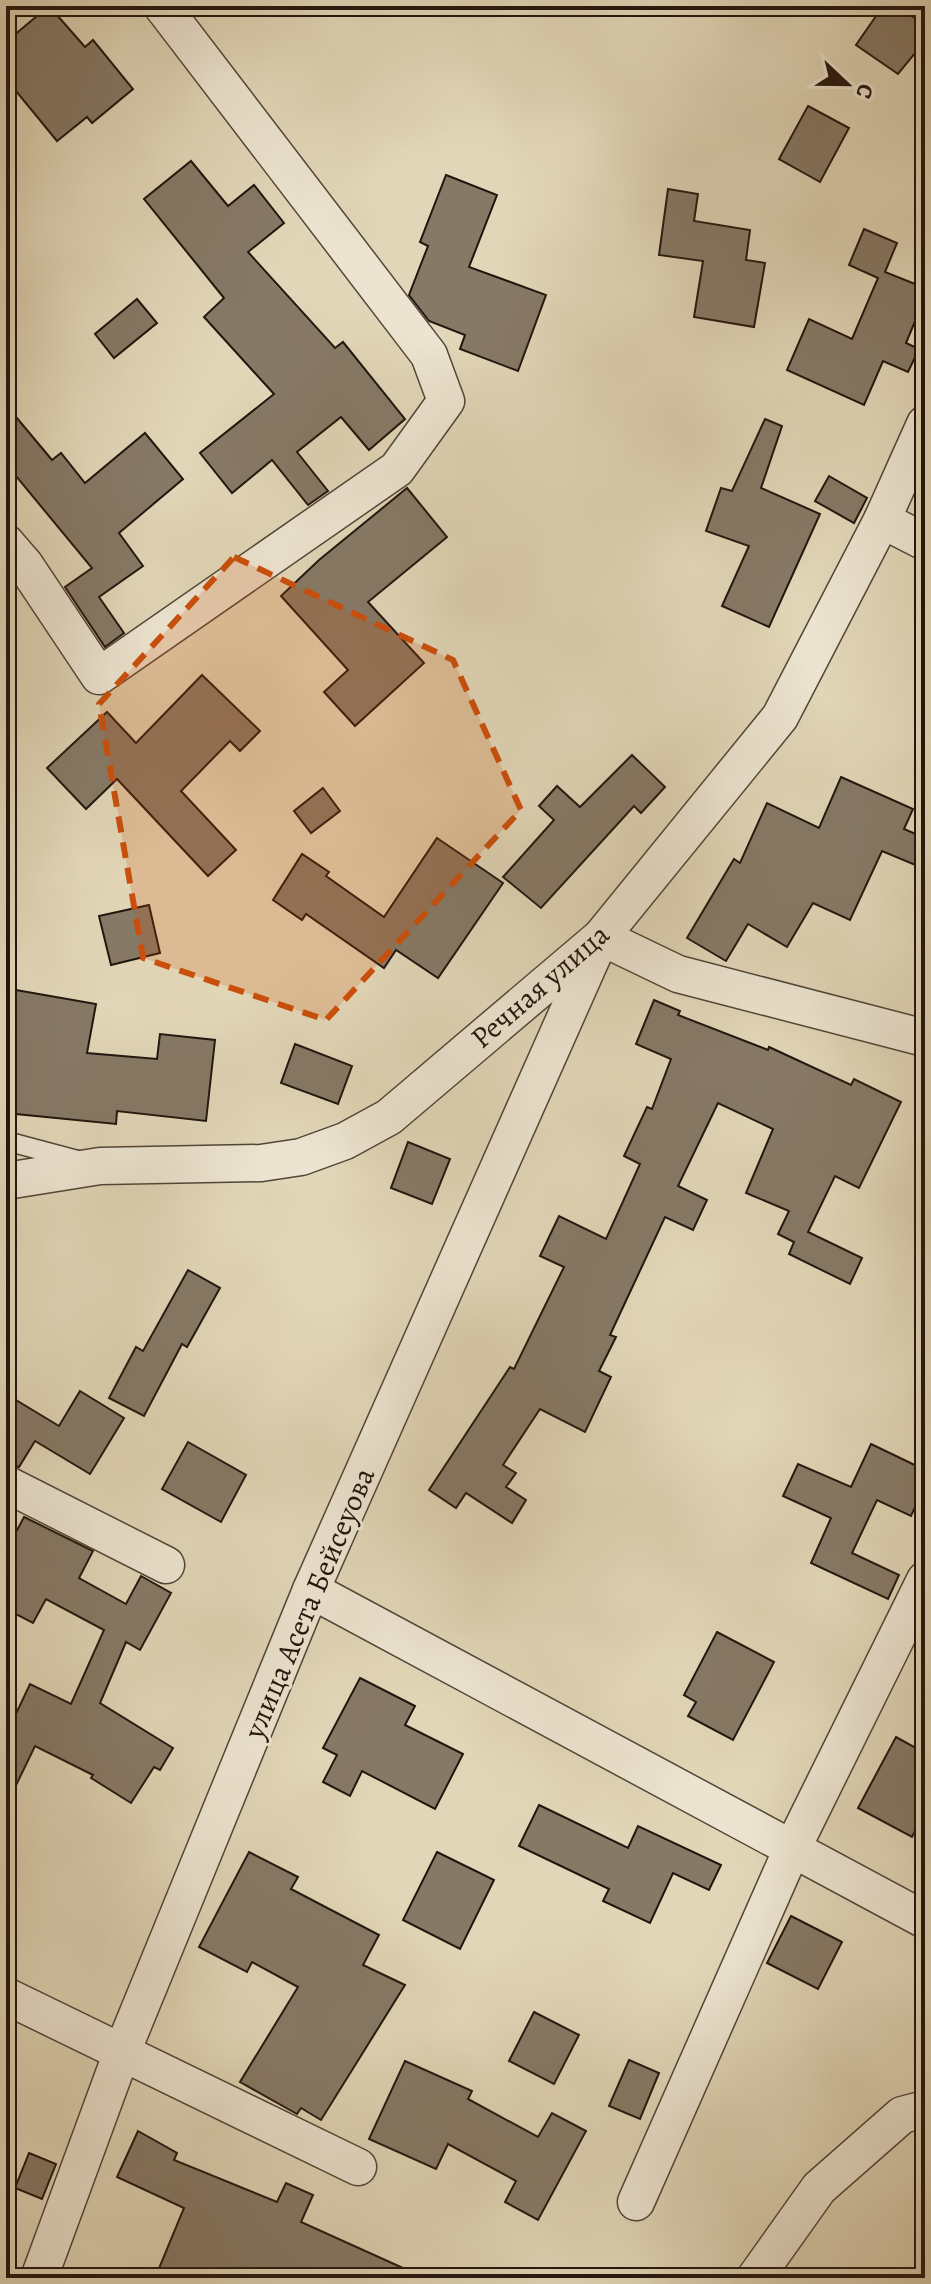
<svg xmlns="http://www.w3.org/2000/svg" width="931" height="2284" font-family="Alegreya,serif">
	<rect width="100%" height="100%" fill="#e1d6b7"/>
	<filter id="stains"><feTurbulence type="fractalNoise" baseFrequency=".0025" numOctaves="4"/><feColorMatrix values="0 0 0 0 .2 0 0 0 0 .09 0 0 0 0 .02 0 0 0 .5 -.17"/></filter>
	<radialGradient id="worn" r=".72"><stop offset=".6" stop-color="#630" stop-opacity="0"/><stop offset="1" stop-color="#630" stop-opacity=".3"/></radialGradient>
	<g fill="#867966" stroke="#23150e" stroke-width="2">
		<path d="M 49,6 L 85,47 L 93,40 L 133,89 L 92,123 L 87,117 L 57,141 L 6,79 L 6,42 Z"/>
		<path d="M 883,6 L 897,6 L 925,25 L 925,41 L 898,74 L 856,45 Z"/>
		<path d="M 808,106 L 849,128 L 820,182 L 779,159 Z"/>
		<path d="M 191,161 L 228,206 L 254,185 L 284,223 L 248,252 L 335,348 L 343,342 L 405,419 L 369,450 L 341,417 L 297,452 L 328,491 L 308,505 L 272,460 L 232,493 L 200,453 L 274,394 L 204,317 L 224,298 L 144,199 Z"/>
		<path d="M 446,175 L 497,195 L 469,267 L 546,295 L 518,371 L 460,349 L 465,335 L 429,321 L 409,295 L 428,246 L 420,242 Z"/>
		<path d="M 668,189 L 698,194 L 694,221 L 750,230 L 746,260 L 765,263 L 754,327 L 694,317 L 703,261 L 659,255 Z"/>
		<path d="M 864,229 L 897,243 L 885,272 L 925,288 L 925,297 L 906,343 L 919,349 L 908,372 L 883,361 L 864,405 L 787,370 L 809,319 L 852,339 L 878,278 L 849,265 Z"/>
		<path d="M 137,299 L 157,323 L 114,358 L 95,334 Z"/>
		<path d="M 6,405 L 52,460 L 61,453 L 85,483 L 145,433 L 183,479 L 119,533 L 143,566 L 99,597 L 124,633 L 105,647 L 65,587 L 92,568 L 6,464 Z"/>
		<path d="M 765,419 L 782,426 L 761,488 L 820,514 L 769,627 L 722,606 L 749,546 L 706,531 L 721,488 L 732,491 Z"/>
		<path d="M 829,476 L 867,498 L 854,523 L 815,501 Z"/>
		<path d="M 407,488 L 447,537 L 368,602 L 424,663 L 355,726 L 324,692 L 348,670 L 281,596 L 319,560 Z"/>
		<path d="M 202,675 L 260,731 L 240,751 L 230,741 L 181,791 L 236,850 L 208,876 L 117,779 L 86,809 L 47,768 L 107,712 L 136,743 Z"/>
		<path d="M 632,755 L 665,787 L 641,813 L 634,806 L 541,908 L 503,877 L 554,820 L 539,806 L 557,786 L 580,807 Z"/>
		<path d="M 841,777 L 913,809 L 904,829 L 925,838 L 925,869 L 882,851 L 850,920 L 813,903 L 787,947 L 748,924 L 726,961 L 687,938 L 734,859 L 740,863 L 767,803 L 819,828 Z"/>
		<path d="M 323,788 L 340,811 L 311,833 L 294,811 Z"/>
		<path d="M 437,838 L 503,883 L 438,978 L 396,950 L 384,968 L 306,914 L 302,920 L 273,900 L 302,854 L 329,872 L 326,876 L 384,917 Z"/>
		<path d="M 149,905 L 160,953 L 111,965 L 99,916 Z"/>
		<path d="M 16,990 L 96,1004 L 87,1053 L 157,1059 L 160,1034 L 215,1040 L 206,1121 L 117,1111 L 116,1124 L 6,1113 L 6,1048 Z"/>
		<path d="M 654,1000 L 680,1011 L 678,1015 L 768,1050 L 769,1047 L 851,1085 L 854,1079 L 901,1102 L 859,1188 L 835,1176 L 808,1232 L 862,1258 L 850,1284 L 789,1254 L 794,1242 L 778,1234 L 789,1211 L 746,1193 L 773,1129 L 718,1103 L 678,1186 L 707,1200 L 693,1230 L 665,1217 L 610,1335 L 616,1337 L 599,1371 L 611,1377 L 585,1432 L 540,1409 L 503,1465 L 516,1473 L 506,1487 L 526,1500 L 512,1523 L 466,1493 L 456,1508 L 429,1490 L 510,1367 L 514,1369 L 564,1267 L 540,1256 L 559,1216 L 606,1239 L 640,1164 L 624,1156 L 647,1107 L 652,1109 L 671,1059 L 636,1044 Z"/>
		<path d="M 295,1044 L 352,1066 L 338,1104 L 281,1083 Z"/>
		<path d="M 408,1142 L 450,1159 L 432,1204 L 391,1188 Z"/>
		<path d="M 188,1270 L 220,1288 L 187,1347 L 182,1344 L 144,1416 L 109,1398 L 136,1347 L 143,1351 Z"/>
		<path d="M 80,1391 L 124,1418 L 90,1474 L 35,1441 L 19,1467 L 6,1463 L 6,1394 L 59,1426 Z"/>
		<path d="M 188,1442 L 246,1475 L 221,1522 L 162,1489 Z"/>
		<path d="M 871,1444 L 925,1470 L 925,1486 L 911,1516 L 877,1500 L 852,1553 L 899,1575 L 888,1599 L 811,1563 L 831,1518 L 783,1496 L 798,1464 L 851,1487 Z"/>
		<path d="M 24,1517 L 93,1551 L 79,1578 L 126,1604 L 141,1576 L 171,1593 L 140,1650 L 126,1642 L 100,1703 L 173,1748 L 160,1770 L 154,1767 L 131,1803 L 91,1778 L 93,1775 L 35,1746 L 6,1806 L 6,1735 L 30,1684 L 71,1704 L 104,1630 L 46,1599 L 33,1623 L 6,1609 L 6,1551 Z"/>
		<path d="M 717,1632 L 774,1662 L 733,1740 L 688,1716 L 696,1702 L 684,1695 Z"/>
		<path d="M 360,1678 L 415,1706 L 405,1725 L 463,1754 L 435,1809 L 362,1771 L 350,1796 L 323,1782 L 337,1755 L 323,1748 Z"/>
		<path d="M 896,1737 L 925,1753 L 925,1811 L 912,1837 L 858,1808 Z"/>
		<path d="M 539,1805 L 628,1848 L 638,1826 L 721,1865 L 709,1890 L 673,1873 L 650,1923 L 603,1901 L 609,1889 L 519,1846 Z"/>
		<path d="M 249,1852 L 298,1877 L 291,1889 L 379,1935 L 363,1965 L 405,1985 L 321,2120 L 301,2108 L 297,2114 L 240,2082 L 298,1987 L 252,1962 L 247,1972 L 199,1947 Z"/>
		<path d="M 437,1852 L 494,1880 L 460,1949 L 403,1920 Z"/>
		<path d="M 791,1916 L 842,1942 L 818,1989 L 767,1963 Z"/>
		<path d="M 534,2012 L 579,2035 L 554,2084 L 509,2061 Z"/>
		<path d="M 629,2060 L 659,2073 L 640,2119 L 609,2106 Z"/>
		<path d="M 405,2061 L 472,2091 L 468,2099 L 538,2137 L 552,2113 L 586,2131 L 538,2220 L 505,2202 L 516,2181 L 448,2144 L 436,2169 L 369,2139 Z"/>
		<path d="M 138,2131 L 177,2153 L 174,2160 L 277,2202 L 286,2183 L 313,2195 L 301,2222 L 425,2278 L 155,2278 L 184,2208 L 117,2177 Z"/>
		<path d="M 29,2153 L 56,2164 L 42,2199 L 15,2188 Z"/>
	</g>
	<g fill="none" stroke-linecap="round" stroke-linejoin="round">
		<defs>
			<path id="lane" d="M 6,1141 L 81,1161"/>
			<g id="street">
				<path d="M 882,520 L 925,542"/>
				<path d="M 6,543 L 25,565 L 99,676 L 397,469 L 446,401 L 429,355 L 162,6"/>
				<path d="M 6,1181 L 100,1166 L 261,1163 L 301,1157 L 345,1141 L 389,1117 L 601,937 L 780,717 L 882,520 L 925,424"/>
				<path d="M 6,1484 L 166,1565"/>
				<path d="M 311,1590 L 925,1920"/>
				<path d="M 6,1996 L 358,2167"/>
				<path d="M 636,2202 L 792,1849 L 925,1580"/>
				<path d="M 39,2278 L 122,2052 L 311,1590 L 601,937 L 678,974 L 925,1038"/>
				<path d="M 755,2278 L 819,2188 L 902,2115 L 925,2109"/>
			</g>
		</defs>
		<use href="#lane" stroke="#524538" stroke-width="21"/>
		<use href="#street" stroke="#524538" stroke-width="39"/>
		<use href="#lane" stroke="#ece4d0" stroke-width="18"/>
		<use href="#street" stroke="#ece4d0" stroke-width="36"/>
	</g>
	<path fill="#ca4f0c" fill-opacity="0.2" stroke="#ca4f0c" stroke-width="6" stroke-dasharray="16 10" stroke-linejoin="round" d="M 234,557 L 453,660 L 521,810 L 326,1020 L 143,958 L 99,704 Z"/>
	<g text-anchor="middle" dominant-baseline="central" stroke-width="6" stroke-linejoin="round" paint-order="stroke">
		<g font-size="30" fill="#23150e" stroke="#ece4d0">
			<text transform="translate(540 986) rotate(-41)">Речная улица</text>
			<text transform="translate(309 1603) rotate(-67)">улица Асета Бейсеуова</text>
		</g>
	</g>
	<rect width="931" height="2284" fill="none" stroke="#e1d6b7" stroke-width="32"/>
	<rect x="8" y="8" width="915" height="2268" fill="none" stroke="#23150e" stroke-width="4"/>
	<rect x="16" y="16" width="899" height="2252" fill="none" stroke="#23150e" stroke-width="2"/>
	<g transform="translate(847 84) rotate(112)" stroke="#ece4d0" stroke-width="6" paint-order="stroke">
	<path d="M0-6L14 30L0 20L-14 30Z" fill="#23150e"/>
	<text y="-12" font-size="22" font-weight="bold" text-anchor="middle" fill="#23150e">С</text>
	</g>
	<rect width="100%" height="100%" filter="url(#stains)"/>
	<rect width="100%" height="100%" fill="url(#worn)"/>
</svg>
